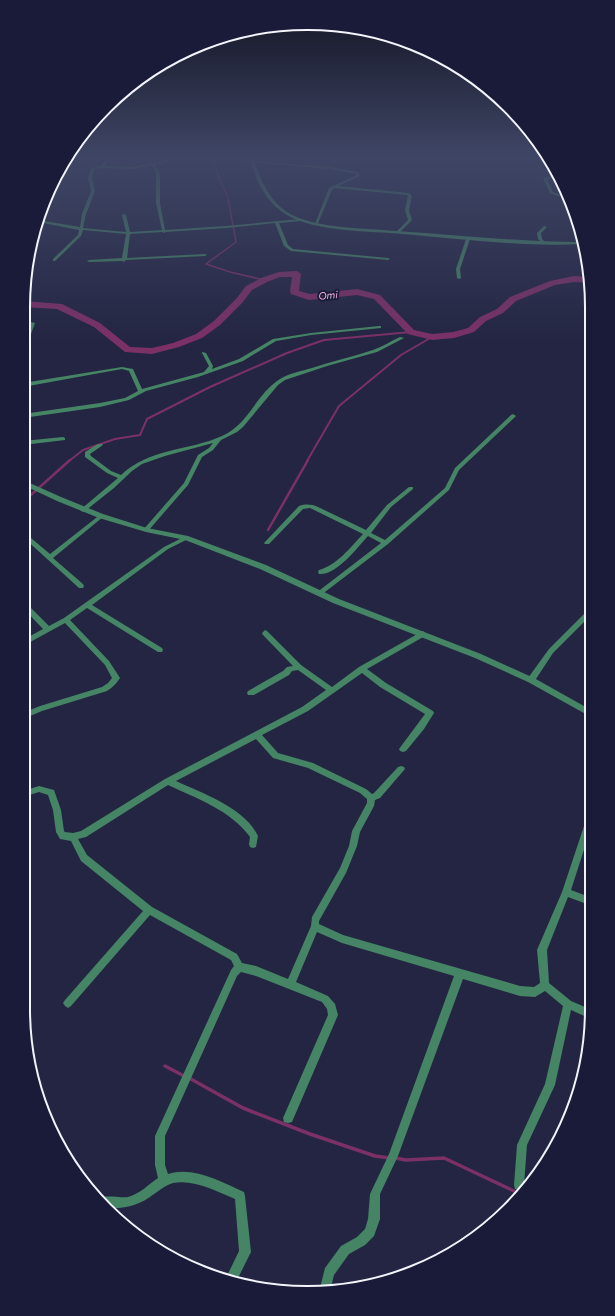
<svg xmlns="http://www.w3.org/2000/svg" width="615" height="1316" font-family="Commissioner,sans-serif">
	<rect width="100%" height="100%" fill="#232542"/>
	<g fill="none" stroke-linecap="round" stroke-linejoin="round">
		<path stroke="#7b3066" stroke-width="1.5" d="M 211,158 L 228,198 L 236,242 L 206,264 L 230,272 L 264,280"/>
		<g stroke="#7b3066" stroke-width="2">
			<path d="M 69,461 L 83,450 L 115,439 L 140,435 L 147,419 L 210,387 L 287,353 L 324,340 L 411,332"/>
			<path d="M 307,461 L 339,406 L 401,355 L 432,337"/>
		</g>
		<g stroke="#7b3066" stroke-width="2.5">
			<path d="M 23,502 L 70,460"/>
			<path d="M 268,530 L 308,460"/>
		</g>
		<g stroke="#7b3066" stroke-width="3.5">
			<path d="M 165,1066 L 184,1076"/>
			<path d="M 189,1078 L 243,1108 L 310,1134 L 375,1156 L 390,1158"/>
			<path d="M 395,1158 L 406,1160 L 444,1158 L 514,1191 L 520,1197"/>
		</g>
		<path fill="#7b3066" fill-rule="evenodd" d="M 297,271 L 301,274 L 299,291 L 310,294 L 357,289 L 380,295 L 414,330 L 432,334 L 453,332 L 468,328 L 480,317 L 497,309 L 510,297 L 550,281 L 574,276 L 590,277 L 590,283 L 574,282 L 555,285 L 516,301 L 503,313 L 486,321 L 474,332 L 454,338 L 432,340 L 408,334 L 374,299 L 357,295 L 309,300 L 291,294 L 290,292 L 292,277 L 280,277 L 267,282 L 252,290 L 242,303 L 220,325 L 202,338 L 179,347 L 152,354 L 125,352 L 94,327 L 57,309 L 23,307 L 24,301 L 62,304 L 100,323 L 130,347 L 152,348 L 173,343 L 196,334 L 214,321 L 236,299 L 246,286 L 261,278 L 279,272 Z"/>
		<g fill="#458464" fill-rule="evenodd">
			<path d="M 111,158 L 117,158 L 108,161 L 105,166 L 133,167 L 177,158 L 184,158 L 155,165 L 160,173 L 160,203 L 165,230 L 226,226 L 300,219 L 302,220 L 301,221 L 279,223 L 288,245 L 293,249 L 388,258 L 390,259 L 388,260 L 291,251 L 284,246 L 275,223 L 226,228 L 166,232 L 164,233 L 162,232 L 130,234 L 127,258 L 205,254 L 207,255 L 205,256 L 126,260 L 124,262 L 122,261 L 89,262 L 87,261 L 89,260 L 122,258 L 126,234 L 83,230 L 81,236 L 55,261 L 53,261 L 53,259 L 78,235 L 79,230 L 38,222 L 38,220 L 80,227 L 82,214 L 91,191 L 88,178 L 91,168 L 101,166 L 106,159 ZM 152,165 L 156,173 L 156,203 L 162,230 L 130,232 L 126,215 L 124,214 L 122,215 L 126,232 L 83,228 L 86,214 L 95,191 L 92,178 L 94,169 L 103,168 L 133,169 Z"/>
			<path d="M 203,158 L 217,158 L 330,167 L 358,172 L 360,176 L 338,186 L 409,193 L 412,196 L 409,210 L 412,220 L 399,233 L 397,233 L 397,231 L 408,220 L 405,210 L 408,196 L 407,195 L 334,188 L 332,190 L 318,223 L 315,224 L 329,188 L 357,175 L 356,174 L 330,169 Z"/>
			<path d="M 557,175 L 558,177 L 547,179 L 553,192 L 558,194 L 568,194 L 569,196 L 558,196 L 550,193 L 543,178 Z"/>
			<path d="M 544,226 L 547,227 L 541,233 L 542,239 L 546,243 L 544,244 L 538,239 L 537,233 Z"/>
			<path d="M 468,238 L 470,239 L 460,269 L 461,278 L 459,279 L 457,278 L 456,269 L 466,239 Z"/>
			<path d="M 31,322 L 35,323 L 31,334 L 23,340 L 23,336 L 27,332 Z"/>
			<path d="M 379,326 L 381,326 L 381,328 L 311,335 L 276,341 L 243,361 L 198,377 L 146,391 L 129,400 L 100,407 L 23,418 L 23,414 L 100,403 L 125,398 L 138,391 L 129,371 L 122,369 L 23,387 L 23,383 L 122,367 L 133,369 L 142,389 L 204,372 L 209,366 L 202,353 L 202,352 L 206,353 L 213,366 L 212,369 L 239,359 L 273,339 L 311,333 Z"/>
			<path d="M 400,337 L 404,338 L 377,352 L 327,366 L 285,380 L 278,385 L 243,427 L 237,432 L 221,440 L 213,450 L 202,457 L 188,485 L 148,531 L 144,531 L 143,530 L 184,483 L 198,455 L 209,448 L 213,443 L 165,456 L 142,464 L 132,471 L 114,488 L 85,511 L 83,512 L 80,510 L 118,478 L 107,473 L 85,457 L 85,452 L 98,444 L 102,444 L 103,445 L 90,454 L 91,456 L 111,471 L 121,475 C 149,448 189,451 222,436 C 249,424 256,394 280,379 C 289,373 302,371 312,368 C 332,361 353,357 373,350 C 382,347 391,341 400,337 Z"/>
			<path d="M 513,414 L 516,416 L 515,417 L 459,470 L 449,490 L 388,544 L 321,595 L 319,595 L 316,593 L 381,543 L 368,536 C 357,548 336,576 319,574 L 318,572 L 319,570 C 337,565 350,548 363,534 L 310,508 L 303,509 L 269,544 L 265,544 L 264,543 L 299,506 C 306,504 311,504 318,507 L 366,530 L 387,505 L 409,487 L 413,487 L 413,489 L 391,507 L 371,533 L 385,540 L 445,488 L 455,468 L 511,415 Z"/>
			<path d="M 63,437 L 65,438 L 65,440 L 23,445 L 23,441 Z"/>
			<path d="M 101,514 L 104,516 L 103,517 L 53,558 L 83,584 L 84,586 L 83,588 L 79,588 L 23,537 L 23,532 L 25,533 L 50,554 Z"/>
			<path d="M 186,536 L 188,537 L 189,538 L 188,539 L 168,549 L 92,605 L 162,648 L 163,650 L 162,652 L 158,652 L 87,608 L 70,620 L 109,661 L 120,678 C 116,684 113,687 107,691 L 42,711 L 23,719 L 23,713 L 40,706 L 102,687 L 108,683 L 112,678 L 105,665 L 65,623 L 23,646 L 23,640 L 43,629 L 23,608 L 23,602 L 25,602 L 49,626 L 64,618 L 164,547 Z"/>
			<path d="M 589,609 L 591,609 L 591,615 L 553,653 L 534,682 L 528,682 L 527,680 L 528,678 L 549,649 Z"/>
			<path d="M 265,630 L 267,631 L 301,665 L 332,687 L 359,667 L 421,632 L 423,631 L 426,634 L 425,636 L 367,669 L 386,683 L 433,711 L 434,713 L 424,729 L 406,751 L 403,752 L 400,751 L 399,749 L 425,714 L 380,687 L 362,673 L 308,711 L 262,735 L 278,753 L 313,763 L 366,789 L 372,794 L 374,793 L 398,767 L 401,766 L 404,767 L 405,769 L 380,798 L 375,800 L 374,806 L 360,832 L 357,846 L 346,873 L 319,921 L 319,924 L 343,935 L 520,986 L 534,987 L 540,983 L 537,950 L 562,892 L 588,814 L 591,813 L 591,828 L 571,890 L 592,898 L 592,906 L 568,897 L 547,950 L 549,983 L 571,1001 L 592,1010 L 591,1019 L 571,1010 L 555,1085 L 527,1145 L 524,1185 L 523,1189 L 519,1190 L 515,1189 L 514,1185 L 517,1145 L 545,1084 L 563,1006 L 545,991 L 535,997 L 520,996 L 463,979 L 398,1156 L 380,1194 L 380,1219 L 374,1236 L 365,1245 L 349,1254 L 334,1275 L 330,1291 L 319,1292 L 325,1268 L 341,1246 L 357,1237 L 365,1229 L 368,1219 L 370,1194 L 389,1154 L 454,976 L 342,943 L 317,932 L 296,982 L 328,996 L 335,1004 L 338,1015 L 292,1122 L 288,1123 L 284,1122 L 283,1118 L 328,1015 L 327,1009 L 322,1002 L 256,976 L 241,972 L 237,976 L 165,1136 L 165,1165 L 168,1174 C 194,1166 221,1182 244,1192 L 245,1196 L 251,1252 L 236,1282 L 226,1278 L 239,1251 L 235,1199 C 216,1191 194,1179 173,1183 C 166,1185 160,1190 154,1194 C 140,1205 126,1209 108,1208 L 97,1199 C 104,1194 119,1198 128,1197 C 140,1194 149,1184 158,1178 L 155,1165 L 155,1136 L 231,970 L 234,966 L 231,960 L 150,915 L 71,1006 L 68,1008 L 65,1006 L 63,1003 L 65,1000 L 143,911 L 81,861 L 71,841 L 60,839 L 56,832 L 53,810 L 48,795 L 39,792 L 23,797 L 23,791 L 39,786 L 54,790 L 61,810 L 64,831 L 65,832 L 73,833 L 81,831 L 165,779 L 302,707 L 326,690 L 298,670 L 292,671 L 289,675 L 254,695 L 248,695 L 247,693 L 248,691 L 283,671 L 287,667 L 293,666 L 263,635 L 262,633 ZM 256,739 L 273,758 L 308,768 L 360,793 L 367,799 L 367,803 L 352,831 L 349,846 L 340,868 L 312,917 L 311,926 L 288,979 L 256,966 L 242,963 L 237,954 L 152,907 L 87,855 L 78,839 L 86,837 L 168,785 C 198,799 230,810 250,837 L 249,844 L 250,847 L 253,848 L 256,847 L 258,836 C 245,808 202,793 176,781 Z"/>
		</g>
		<g fill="#458464" fill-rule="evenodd">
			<path d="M 250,158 L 254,158 C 259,179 271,204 292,215 C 322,229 364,228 396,231 C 458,235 520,242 582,242 L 583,244 C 523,247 463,239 403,234 C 371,231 315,232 287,215 C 267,204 255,180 250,158 Z"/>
			<path d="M 23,480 L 61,497 L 103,514 L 147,528 L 188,536 L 266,565 L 339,599 L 481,654 L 534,678 L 591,710 L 591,717 L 528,682 L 475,658 L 333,603 L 260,569 L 185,540 L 146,532 L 99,518 L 57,501 L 23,485 Z"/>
		</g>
	</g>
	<linearGradient id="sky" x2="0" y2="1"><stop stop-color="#131424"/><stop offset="0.46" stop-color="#3f4665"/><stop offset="1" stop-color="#3f4665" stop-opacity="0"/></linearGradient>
	<rect width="615" height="342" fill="url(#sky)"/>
	<g text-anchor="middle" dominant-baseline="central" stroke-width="4" stroke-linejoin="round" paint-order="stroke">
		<g font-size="10" font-style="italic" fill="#f6b5df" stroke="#1a1b38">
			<text transform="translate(328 295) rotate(-5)">Omi</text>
		</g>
	</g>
	<path d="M0 0H615V1316H0ZM307 30H308A277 277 0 0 1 585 307V1009A277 277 0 0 1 308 1286H307A277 277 0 0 1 30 1009V307A277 277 0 0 1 307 30Z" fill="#1a1b38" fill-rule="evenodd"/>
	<path fill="none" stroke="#f3f4fc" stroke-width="2" d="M307 30H308A277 277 0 0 1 585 307V1009A277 277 0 0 1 308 1286H307A277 277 0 0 1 30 1009V307A277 277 0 0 1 307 30Z"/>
</svg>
